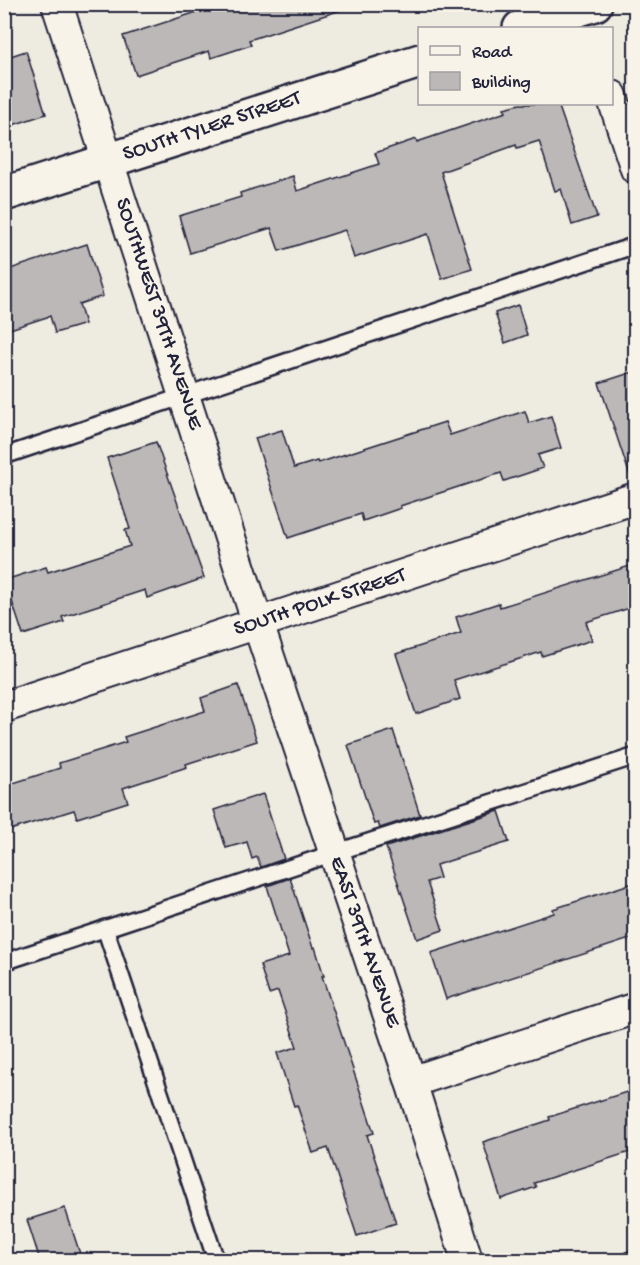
<svg xmlns="http://www.w3.org/2000/svg" width="640" height="1265" font-family="'Gochi Hand',sans-serif">
	<rect width="100%" height="100%" fill="#eeebe1"/>
	<filter id="ink" filterUnits="userSpaceOnUse"><feTurbulence type="fractalNoise" baseFrequency=".0167" numOctaves="2"/><feDisplacementMap in="SourceGraphic" scale="12" xChannelSelector="R" yChannelSelector="G"/><feConvolveMatrix kernelMatrix="1 2 1 2 8 2 1 2 1" color-interpolation-filters="sRGB"/></filter>
	<g filter="url(#ink)">
		<g fill="#bbb8b7" stroke="#22223b" stroke-width="1.5">
			<path d="M 195,4 L 343,4 L 344,9 L 249,40 L 251,45 L 211,58 L 209,51 L 136,75 L 123,36 L 197,12 Z"/>
			<path d="M 26,51 L 46,114 L 4,128 L 4,58 Z"/>
			<path d="M 520,104 L 558,104 L 597,217 L 572,225 L 561,189 L 555,191 L 539,141 L 517,148 L 516,145 L 441,172 L 472,269 L 442,279 L 428,234 L 354,258 L 345,230 L 279,251 L 271,228 L 190,253 L 179,216 L 241,197 L 240,193 L 293,176 L 297,191 L 379,164 L 375,153 L 416,139 L 417,142 L 506,112 L 504,108 Z"/>
			<path d="M 87,244 L 103,296 L 79,304 L 85,324 L 55,333 L 50,316 L 4,331 L 4,271 Z"/>
			<path d="M 518,305 L 527,335 L 505,343 L 495,313 Z"/>
			<path d="M 636,371 L 636,478 L 631,479 L 599,383 Z"/>
			<path d="M 525,411 L 529,423 L 551,416 L 561,448 L 538,455 L 543,468 L 504,481 L 501,473 L 400,506 L 401,508 L 363,521 L 361,514 L 288,538 L 255,438 L 282,430 L 294,468 L 317,461 L 318,463 L 445,422 L 450,435 Z"/>
			<path d="M 156,442 L 204,578 L 147,598 L 145,590 L 62,617 L 64,622 L 23,635 L 5,580 L 46,567 L 48,572 L 130,546 L 125,530 L 130,529 L 107,458 Z"/>
			<path d="M 636,564 L 636,606 L 586,622 L 592,640 L 542,656 L 541,652 L 454,680 L 460,699 L 416,714 L 396,654 L 461,633 L 456,617 L 499,603 L 500,607 Z"/>
			<path d="M 238,685 L 257,741 L 186,764 L 187,767 L 123,788 L 128,802 L 77,818 L 74,810 L 4,832 L 4,786 L 60,768 L 59,763 L 126,742 L 124,737 L 205,711 L 201,698 Z"/>
			<path d="M 393,730 L 420,815 L 380,828 L 378,823 L 374,824 L 348,745 Z"/>
			<path d="M 263,794 L 284,859 L 261,867 L 257,857 L 252,859 L 247,842 L 226,848 L 214,810 Z"/>
			<path d="M 499,811 L 509,842 L 436,865 L 440,878 L 427,882 L 443,930 L 417,939 L 386,847 Z"/>
			<path d="M 290,878 L 313,948 L 315,947 L 324,976 L 322,976 L 374,1133 L 367,1135 L 396,1223 L 357,1236 L 328,1148 L 313,1153 L 297,1105 L 294,1106 L 277,1053 L 297,1047 L 278,991 L 269,994 L 260,965 L 289,956 L 267,886 Z"/>
			<path d="M 636,882 L 636,937 L 446,999 L 431,953 L 554,913 L 553,909 Z"/>
			<path d="M 636,1089 L 636,1150 L 534,1183 L 536,1187 L 501,1199 L 483,1142 L 550,1120 L 549,1117 Z"/>
			<path d="M 65,1208 L 82,1260 L 40,1260 L 27,1220 Z"/>
		</g>
		<g fill="none" stroke-linecap="round" stroke-linejoin="round">
			<defs>
				<g id="service">
					<path d="M 4,456 L 636,245"/>
					<path d="M 105,928 L 216,1260"/>
					<path d="M 4,962 L 334,853 L 636,756"/>
					<path d="M 630,1260 L 636,1259"/>
				</g>
				<g id="minor">
					<path d="M 57,4 L 258,624 L 411,1082 L 467,1260"/>
					<path d="M 612,96 L 636,169"/>
					<path d="M 4,707 L 636,498"/>
					<path d="M 411,1082 L 636,1008"/>
				</g>
				<g id="secondary">
					<path d="M 520,28 L 595,4"/>
					<path d="M 4,194 L 420,61"/>
				</g>
			</defs>
			<use href="#service" stroke="#22223b" stroke-width="20"/>
			<use href="#minor" stroke="#22223b" stroke-width="34"/>
			<use href="#secondary" stroke="#22223b" stroke-width="38"/>
			<use href="#service" stroke="#f7f3e8" stroke-width="15"/>
			<use href="#minor" stroke="#f7f3e8" stroke-width="30"/>
			<use href="#secondary" stroke="#f7f3e8" stroke-width="33"/>
		</g>
	</g>
	<g text-anchor="middle" dominant-baseline="central" stroke-width="4.5" stroke-linejoin="round" paint-order="stroke">
		<g font-size="22" fill="#22223b" stroke="#f7f3e8">
			<text transform="translate(212 127) rotate(-18)">SOUTH TYLER STREET</text>
			<text transform="translate(158 314) rotate(72)">SOUTHWEST 39TH AVENUE</text>
			<text transform="translate(320 603) rotate(-18)">SOUTH POLK STREET</text>
			<text transform="translate(364 942) rotate(71)">EAST 39TH AVENUE</text>
		</g>
	</g>
	<rect width="640" height="1265" fill="none" stroke="#f7f3e8" stroke-width="24"/>
	<rect x="12" y="12" width="616" height="1241" fill="none" stroke="#22223b" stroke-width="2" filter="url(#ink)"/>
	<rect x="418" y="27" width="195" height="78" fill="#f7f3e8" stroke="#a29fa3" stroke-width="1.5"/>
	<rect x="430" y="46" width="30" height="9" fill="#f7f3e8" stroke="#a29fa3" stroke-width="1.5"/>
	<text x="472" y="57" font-size="18" fill="#22223b">Road</text>
	<rect x="430" y="72" width="30" height="18" fill="#bbb8b7" stroke="#a29fa3" stroke-width="1.5"/>
	<text x="472" y="87" font-size="18" fill="#22223b">Building</text>
</svg>
